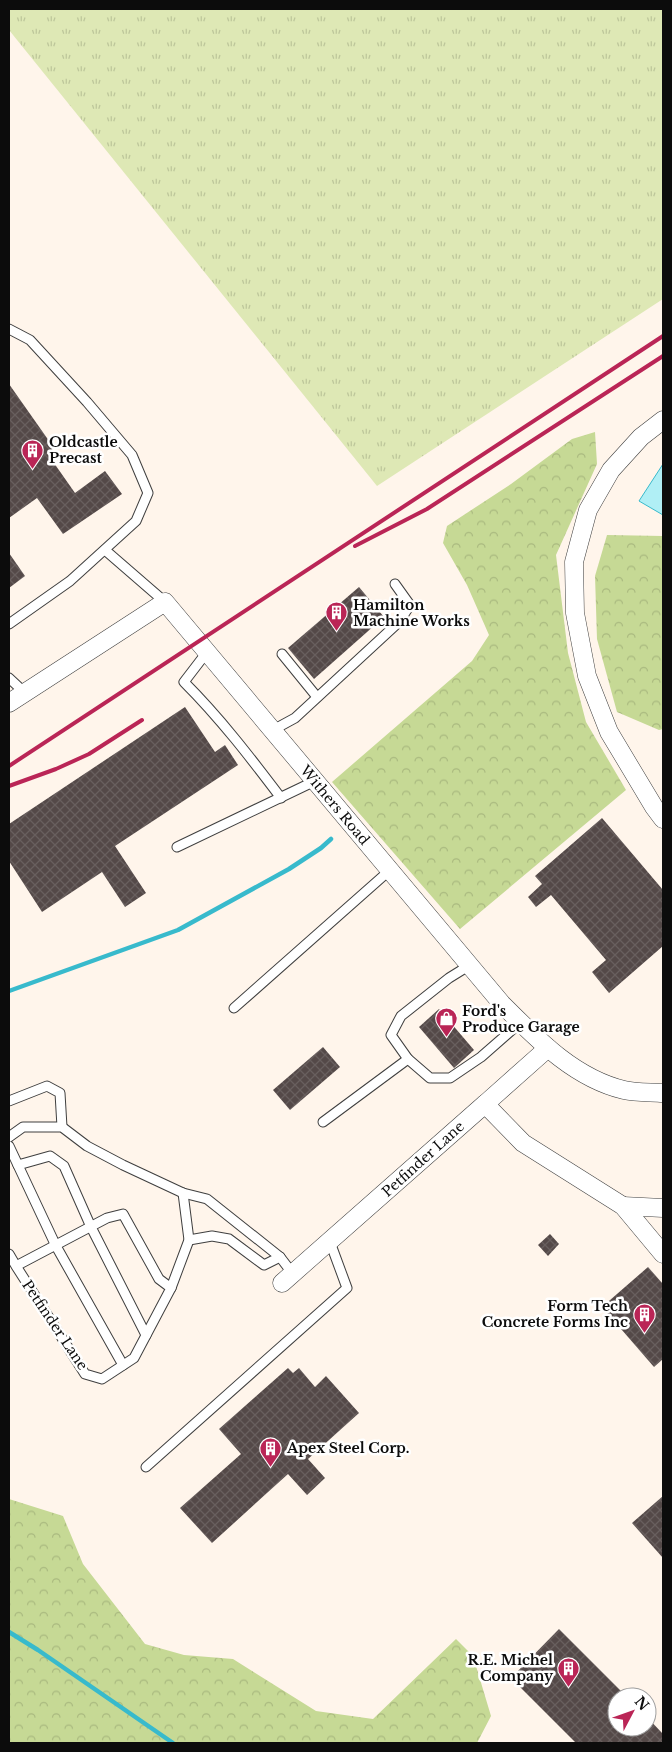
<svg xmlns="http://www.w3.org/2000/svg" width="672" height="1752" font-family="'Libre Baskerville',serif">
	<defs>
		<pattern id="grass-tufts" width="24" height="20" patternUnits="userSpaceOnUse" patternTransform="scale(1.25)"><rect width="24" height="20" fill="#dee8b5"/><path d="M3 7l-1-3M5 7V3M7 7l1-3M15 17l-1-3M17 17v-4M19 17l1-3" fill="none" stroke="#bdc69a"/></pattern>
		<pattern id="forest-crowns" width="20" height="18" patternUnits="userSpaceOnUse" patternTransform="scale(1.25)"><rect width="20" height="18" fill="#c6d995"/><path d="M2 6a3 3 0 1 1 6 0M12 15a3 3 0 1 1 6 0" fill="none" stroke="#a9b97f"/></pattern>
		<pattern id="building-cross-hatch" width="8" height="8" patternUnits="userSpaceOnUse" patternTransform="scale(1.25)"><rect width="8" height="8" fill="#544948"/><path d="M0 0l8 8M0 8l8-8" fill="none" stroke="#685f5e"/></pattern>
	</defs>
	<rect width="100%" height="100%" fill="#fff5eb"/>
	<path fill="url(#grass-tufts)" d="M 9,9 L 663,9 L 663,299 L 377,486 L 9,30 Z"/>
	<g fill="url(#forest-crowns)">
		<path d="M 595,432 L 597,464 L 556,555 L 568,653 L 586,722 L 626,790 L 460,929 L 332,782 L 472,661 L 489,635 L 467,585 L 443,543 L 447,526 L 511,484 L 572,439 Z"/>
		<path d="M 607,535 L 663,536 L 663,729 L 659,730 L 617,712 L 597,639 L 595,576 Z"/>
		<path d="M 9,1499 L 63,1516 L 83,1564 L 145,1644 L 184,1655 L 233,1659 L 316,1711 L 373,1719 L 456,1639 L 473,1656 L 491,1716 L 477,1743 L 9,1743 Z"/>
	</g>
	<path fill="#b0eff5" stroke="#38bacc" d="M 663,464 L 663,515 L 639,501 Z"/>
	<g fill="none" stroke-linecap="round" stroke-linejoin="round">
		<g stroke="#38bacc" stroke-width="4.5">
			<path d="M 9,991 L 178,930 L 289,869 L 321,848 L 331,839"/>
			<path d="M 9,1632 L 38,1650 L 173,1743"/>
		</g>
	</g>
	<g fill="url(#building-cross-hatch)">
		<path d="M 9,384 L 54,448 L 47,453 L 75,493 L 105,471 L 122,494 L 63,534 L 37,498 L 9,518 Z"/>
		<path d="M 9,553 L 25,576 L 9,588 Z"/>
		<path d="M 359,587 L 384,617 L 314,679 L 288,648 Z"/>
		<path d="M 185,707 L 215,752 L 225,745 L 238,765 L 115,846 L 146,893 L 125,907 L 102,872 L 42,912 L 9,861 L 9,824 Z"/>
		<path d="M 602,818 L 663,890 L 663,946 L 609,993 L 592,972 L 606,960 L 551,895 L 536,907 L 528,897 L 542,884 L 535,876 Z"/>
		<path d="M 439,1009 L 474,1050 L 454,1068 L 419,1027 Z"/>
		<path d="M 323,1047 L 340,1067 L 290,1110 L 273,1090 Z"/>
		<path d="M 550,1234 L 559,1244 L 548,1256 L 538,1245 Z"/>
		<path d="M 648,1267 L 663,1284 L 663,1359 L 654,1367 L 602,1307 Z"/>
		<path d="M 288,1368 L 293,1373 L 299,1368 L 315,1387 L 326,1376 L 359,1413 L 308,1459 L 325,1478 L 307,1495 L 288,1474 L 212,1543 L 180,1508 L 241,1454 L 219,1429 Z"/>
		<path d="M 663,1496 L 663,1558 L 632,1523 Z"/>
		<path d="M 559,1629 L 627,1697 L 617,1697 L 617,1727 L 647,1727 L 647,1717 L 663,1734 L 663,1743 L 576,1743 L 511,1678 Z"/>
	</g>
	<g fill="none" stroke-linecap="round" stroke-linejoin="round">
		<defs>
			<g id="lane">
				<path d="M 9,329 L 30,340 L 87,402 L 132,455 L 148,493 L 136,521 L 70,581 L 9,624"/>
				<path d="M 105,550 L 165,602"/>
				<path d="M 207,652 L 184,682 C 220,718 250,757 281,798"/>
				<path d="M 282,654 L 317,697"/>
				<path d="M 9,678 L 24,692"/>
				<path d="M 273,730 L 295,718 L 399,622 L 410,605 L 395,584"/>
				<path d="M 177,847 L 315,781"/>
				<path d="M 470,965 L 449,978 L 401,1016 L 391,1035 L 408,1059 L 430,1078 L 450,1078 L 481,1057 L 521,1022"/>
				<path d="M 234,1008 L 390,870"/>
				<path d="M 9,1101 L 47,1086 L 60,1093 L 62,1127"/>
				<path d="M 323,1122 L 408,1059"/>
				<path d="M 9,1137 L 23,1127 L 62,1127 L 87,1146 L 123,1165 L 183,1193 L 207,1199 L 280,1257 L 293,1274"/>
				<path d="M 9,1146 L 56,1246 L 123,1365"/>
				<path d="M 18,1165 L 50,1156 L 64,1166 L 91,1227 L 146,1335"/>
				<path d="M 189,1240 L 212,1236 L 229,1239 L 264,1265 L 280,1257"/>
				<path d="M 9,1254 L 16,1266 L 85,1374 L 102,1379 L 134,1358 L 171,1288 L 159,1279 L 123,1214 L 107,1218 L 16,1266"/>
				<path d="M 171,1288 L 189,1240 L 183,1193"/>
				<path d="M 146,1467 L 347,1288 L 330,1242"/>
			</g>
			<g id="street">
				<path d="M 663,420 L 641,437 L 611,470 L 588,510 L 574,562 L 575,613 L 587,676 L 609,732 L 654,807 L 663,819"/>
				<path d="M 9,703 L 165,602 L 502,1004 C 537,1039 574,1078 624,1090 C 637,1093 651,1092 663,1093"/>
				<path d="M 548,1048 L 485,1104 L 523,1143 L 623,1206 L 663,1254"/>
				<path d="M 623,1206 L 663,1208"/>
				<path d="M 282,1283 L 485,1104"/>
			</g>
		</defs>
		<use href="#lane" stroke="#3f3f3f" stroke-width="11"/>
		<use href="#street" stroke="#3f3f3f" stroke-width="19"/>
		<use href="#lane" stroke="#fff" stroke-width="9"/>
		<use href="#street" stroke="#fff" stroke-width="18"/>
		<g stroke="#ba2556" stroke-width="4">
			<path d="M 355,546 L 427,509 L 663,356"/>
			<path d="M 9,766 L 663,336"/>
			<path d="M 9,786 L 56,769 L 89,754 L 142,720"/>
		</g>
	</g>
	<defs>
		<symbol id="building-pin" viewBox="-11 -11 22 30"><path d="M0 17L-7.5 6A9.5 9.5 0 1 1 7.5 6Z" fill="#ba2556" stroke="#fff"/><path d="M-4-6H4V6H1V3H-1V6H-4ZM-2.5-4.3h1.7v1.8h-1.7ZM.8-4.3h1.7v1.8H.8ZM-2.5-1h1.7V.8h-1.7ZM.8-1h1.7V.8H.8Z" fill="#fff"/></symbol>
		<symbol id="shop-pin" viewBox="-11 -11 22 30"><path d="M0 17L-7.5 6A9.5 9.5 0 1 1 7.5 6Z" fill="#ba2556" stroke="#fff"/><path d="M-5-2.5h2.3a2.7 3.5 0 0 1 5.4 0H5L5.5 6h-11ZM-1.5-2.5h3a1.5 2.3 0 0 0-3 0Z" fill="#fff"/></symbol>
	</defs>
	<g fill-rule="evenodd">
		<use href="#building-pin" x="20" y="438" width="25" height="34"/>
		<use href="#building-pin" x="324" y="600" width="25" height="34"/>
		<use href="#shop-pin" x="434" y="1006" width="25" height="34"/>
		<use href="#building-pin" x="632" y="1302" width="25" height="34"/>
		<use href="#building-pin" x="258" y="1436" width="25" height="34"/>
		<use href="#building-pin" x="556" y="1656" width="25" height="34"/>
	</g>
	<g text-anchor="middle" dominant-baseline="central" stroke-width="5" stroke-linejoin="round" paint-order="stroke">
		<g font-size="14" font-weight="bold" fill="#0c0c0c" stroke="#fff" text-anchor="start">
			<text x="49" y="442">Oldcastle<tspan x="49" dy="16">Precast</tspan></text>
			<text x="353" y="605">Hamilton<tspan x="353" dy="16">Machine Works</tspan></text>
			<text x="462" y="1011">Ford's<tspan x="462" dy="16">Produce Garage</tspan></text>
			<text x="628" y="1306" text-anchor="end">Form Tech<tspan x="628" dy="16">Concrete Forms Inc</tspan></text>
			<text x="287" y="1448">Apex Steel Corp.</text>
			<text x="553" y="1660" text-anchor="end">R.E. Michel<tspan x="553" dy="16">Company</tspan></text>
		</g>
		<g font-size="14" fill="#0c0c0c" stroke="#fff">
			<text transform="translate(335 805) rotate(50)">Withers Road</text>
			<text transform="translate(423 1159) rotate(-42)">Petfinder Lane</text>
			<text transform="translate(55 1325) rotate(56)">Petfinder Lane</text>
		</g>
	</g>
	<rect width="672" height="1752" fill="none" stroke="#0c0c0c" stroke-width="20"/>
	<g transform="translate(632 1712) rotate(49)"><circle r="24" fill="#ffffff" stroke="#9e9e9e"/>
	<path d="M0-4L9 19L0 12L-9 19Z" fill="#ba2556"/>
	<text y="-8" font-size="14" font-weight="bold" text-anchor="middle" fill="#0c0c0c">N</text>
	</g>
</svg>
